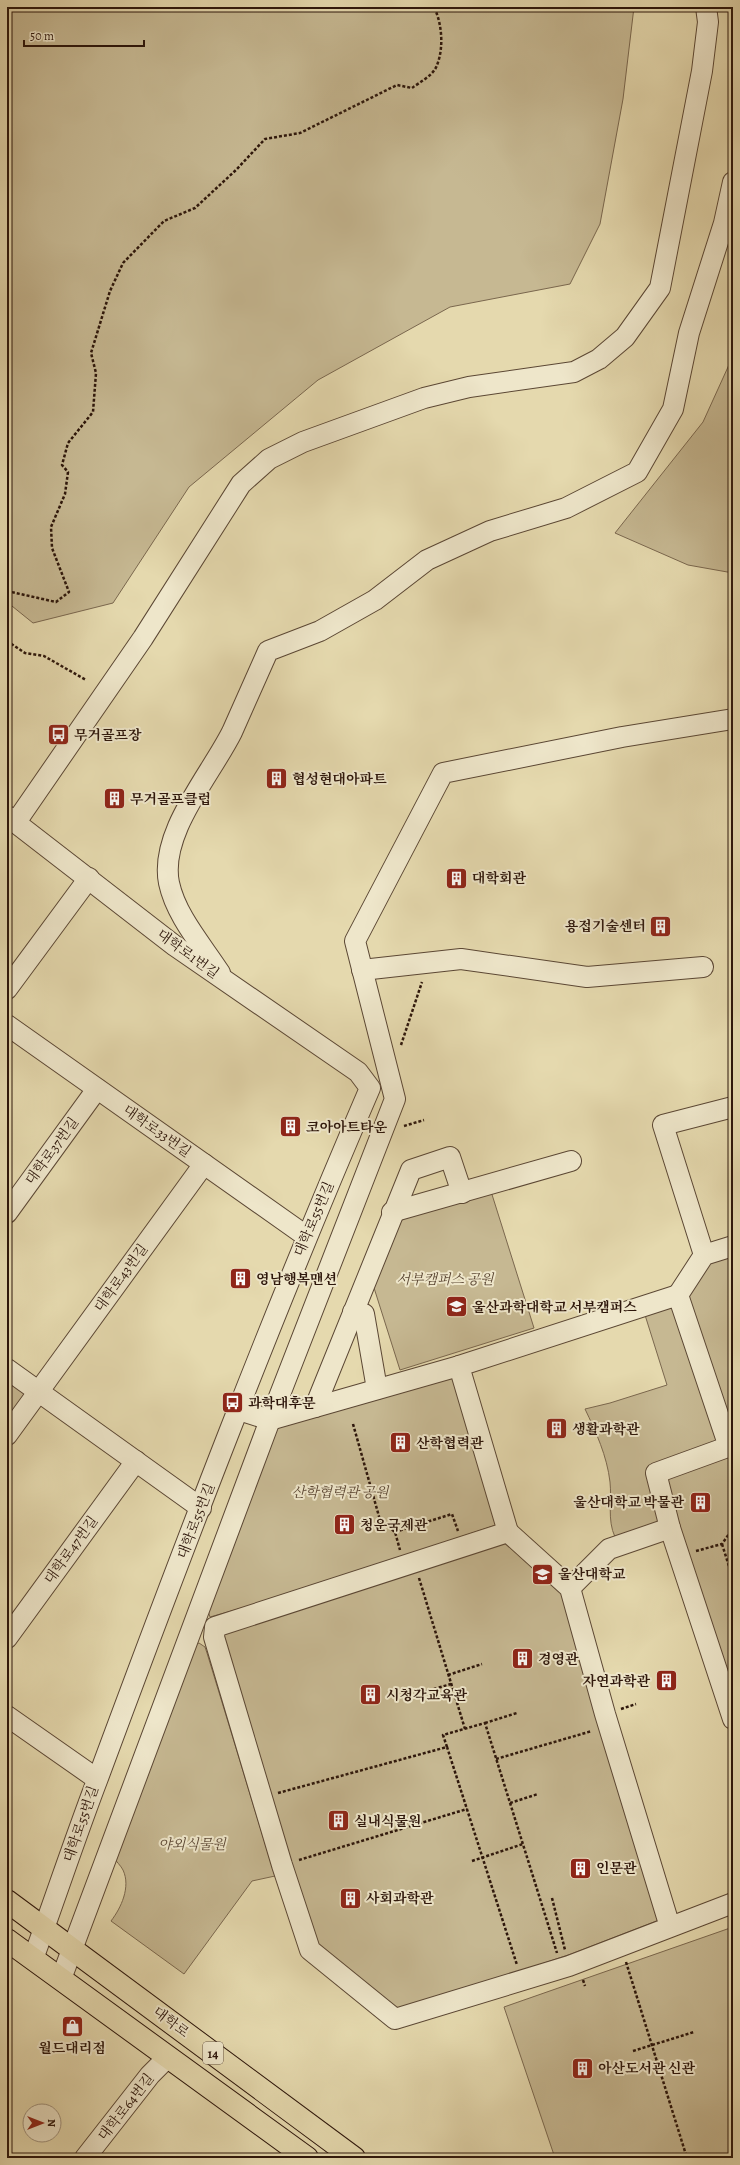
<svg xmlns="http://www.w3.org/2000/svg" width="740" height="2165" font-family="Alegreya,'Noto Serif KR',serif">
	<rect width="100%" height="100%" fill="#e5d9ae"/>
	<filter id="stains"><feTurbulence type="fractalNoise" baseFrequency=".005" numOctaves="4"/><feColorMatrix values="0 0 0 0 .2 0 0 0 0 .09 0 0 0 0 .02 0 0 0 .5 -.17"/></filter>
	<radialGradient id="worn" r=".72"><stop offset=".6" stop-color="#630" stop-opacity="0"/><stop offset="1" stop-color="#630" stop-opacity=".3"/></radialGradient>
	<g fill="#c6b892" stroke="#7a674e">
		<path d="M 7,7 L 634,7 L 623,99 L 600,224 L 570,284 L 450,307 L 318,380 L 189,487 L 113,603 L 33,623 L 7,602 Z"/>
		<path d="M 733,356 L 733,573 L 688,565 L 615,533 L 703,422 Z"/>
		<path d="M 489,1185 L 534,1328 L 400,1370 L 369,1272 L 392,1212 Z"/>
		<path d="M 733,1252 L 733,1440 L 683,1296 L 707,1260 Z"/>
		<path d="M 675,1305 L 722,1444 L 651,1471 L 665,1522 L 615,1537 C 607,1520 612,1500 610,1482 C 607,1456 596,1432 585,1409 L 610,1403 L 667,1385 L 645,1315 Z"/>
		<path d="M 453,1375 L 496,1525 L 281,1597 L 210,1617 L 208,1611 L 274,1428 Z"/>
		<path d="M 7,1378 L 29,1394 L 7,1424 Z"/>
		<path d="M 733,1445 L 733,1719 L 656,1473 Z"/>
		<path d="M 507,1538 L 561,1586 L 659,1920 L 571,1954 L 395,2013 L 315,1946 L 223,1633 Z"/>
		<path d="M 199,1643 L 205,1647 L 207,1653 L 275,1876 L 252,1881 L 184,1974 L 111,1921 C 121,1908 131,1887 123,1870 C 121,1866 116,1861 113,1857 L 192,1646 Z"/>
		<path d="M 733,1927 L 733,2158 L 555,2158 L 504,2007 Z"/>
	</g>
	<g fill="none" stroke-linecap="round" stroke-linejoin="round">
		<defs>
			<g id="minor">
				<path d="M 7,816 L 175,946 L 358,1072 L 370,1088 C 272,1315 184,1546 98,1778 C 75,1838 55,1899 33,1959"/>
				<path d="M 16,822 L 143,638 L 241,484 L 269,459 L 303,442 L 424,398 L 469,387 L 574,372 L 599,359 L 625,337 L 660,288 L 702,71 L 708,22 L 706,7"/>
				<path d="M 362,970 L 461,959 L 587,977 L 703,967"/>
				<path d="M 220,973 C 202,945 176,916 169,883 C 159,833 210,776 232,732 C 244,705 256,678 268,651 L 320,631 L 375,600 L 427,560 L 490,531 L 566,508 L 637,472 L 673,409 L 689,333 L 724,223 L 733,182"/>
				<path d="M 7,989 L 89,878"/>
				<path d="M 7,1025 L 306,1236"/>
				<path d="M 392,1212 L 571,1161"/>
				<path d="M 7,1213 L 97,1089"/>
				<path d="M 704,1255 L 663,1125 L 733,1107"/>
				<path d="M 678,1295 L 704,1255 L 733,1246"/>
				<path d="M 353,1312 L 364,1314 L 377,1389"/>
				<path d="M 7,1369 L 201,1508"/>
				<path d="M 315,1407 L 411,1170 L 450,1157 L 462,1193"/>
				<path d="M 239,1410 L 270,1420 L 459,1366"/>
				<path d="M 7,1435 L 204,1164"/>
				<path d="M 733,1445 L 656,1473 L 670,1528 L 733,1719"/>
				<path d="M 508,1532 L 459,1366 L 678,1295 L 729,1447"/>
				<path d="M 570,1588 L 609,1549 L 670,1528"/>
				<path d="M 7,1638 L 136,1461"/>
				<path d="M 7,1716 L 97,1779"/>
				<path d="M 670,1927 L 605,1714 L 570,1588 L 508,1532 L 215,1627 L 214,1637 L 282,1865 L 310,1950 L 395,2019 L 569,1966 L 733,1903"/>
				<path d="M 61,1979 L 270,1420 L 395,1099 L 355,941 L 443,773 L 622,737 L 733,719"/>
				<path d="M 85,2158 L 150,2075 L 168,2057"/>
			</g>
			<g id="major">
				<path d="M 7,1901 L 354,2158"/>
				<path d="M 7,1940 L 307,2158"/>
			</g>
		</defs>
		<use href="#minor" stroke="#5b4734" stroke-width="22"/>
		<use href="#major" stroke="#2d160b" stroke-width="24"/>
		<g stroke="#2d160b" stroke-width="2.5" stroke-dasharray="3 2" stroke-linecap="butt">
			<path d="M 7,591 L 56,602 L 69,592 L 52,548 L 51,527 L 65,494 L 68,472 L 62,465 L 68,443 L 93,412 L 96,373 L 91,353 L 110,291 L 123,263 L 164,221 L 195,208 L 236,170 L 265,139 L 300,133 L 397,85 L 412,88 C 420,82 434,75 437,65 C 444,48 442,23 434,7"/>
			<path d="M 7,641 L 25,653 L 44,656 L 86,680"/>
			<path d="M 401,1045 L 422,982"/>
			<path d="M 404,1126 L 424,1120"/>
			<path d="M 353,1424 L 380,1520 L 395,1532 L 400,1550"/>
			<path d="M 395,1532 L 452,1514 L 458,1531"/>
			<path d="M 722,1544 L 733,1579"/>
			<path d="M 696,1551 L 722,1544 L 733,1528"/>
			<path d="M 419,1578 L 465,1729"/>
			<path d="M 448,1675 L 482,1664"/>
			<path d="M 410,1696 L 451,1684"/>
			<path d="M 621,1709 L 636,1704"/>
			<path d="M 485,1723 L 517,1713"/>
			<path d="M 447,1747 L 443,1735 L 485,1723 L 557,1953"/>
			<path d="M 496,1759 L 592,1731"/>
			<path d="M 278,1793 L 447,1747 L 517,1965"/>
			<path d="M 510,1803 L 538,1794"/>
			<path d="M 299,1860 L 467,1809"/>
			<path d="M 472,1861 L 523,1844"/>
			<path d="M 552,1898 L 565,1950"/>
			<path d="M 626,1962 L 687,2158"/>
			<path d="M 583,1980 L 585,1986"/>
			<path d="M 633,2051 L 694,2032"/>
		</g>
		<use href="#minor" stroke="#eee6ca" stroke-width="20"/>
		<use href="#major" stroke="#e5d9ae" stroke-width="22"/>
	</g>
	<defs>
		<symbol id="bus-square" viewBox="-11 -11 22 22"><rect x="-9" y="-9" width="18" height="18" rx="4" fill="#8f2418" stroke="#eee6ca"/><path d="M-5-6H5V4H4V6H2V4H-2V6H-4V4H-5ZM-3.5-4V0h7V-4ZM-3.5 1.2v1.5H-2V1.2ZM2 1.2v1.5H3.5V1.2Z" fill="#fff"/></symbol>
		<symbol id="building-square" viewBox="-11 -11 22 22"><rect x="-9" y="-9" width="18" height="18" rx="4" fill="#8f2418" stroke="#eee6ca"/><path d="M-4-6H4V6H1V3H-1V6H-4ZM-2.5-4.3h1.7v1.8h-1.7ZM.8-4.3h1.7v1.8H.8ZM-2.5-1h1.7V.8h-1.7ZM.8-1h1.7V.8H.8Z" fill="#fff"/></symbol>
		<symbol id="university-square" viewBox="-11 -11 22 22"><rect x="-9" y="-9" width="18" height="18" rx="4" fill="#8f2418" stroke="#eee6ca"/><path d="M0-5L7-2L0 1L-7-2ZM-4 1L0 2.5L4 1V4Q0 6-4 4Z" fill="#fff"/></symbol>
		<symbol id="shop-square" viewBox="-11 -11 22 22"><rect x="-9" y="-9" width="18" height="18" rx="4" fill="#8f2418" stroke="#eee6ca"/><path d="M-5-2.5h2.3a2.7 3.5 0 0 1 5.4 0H5L5.5 6h-11ZM-1.5-2.5h3a1.5 2.3 0 0 0-3 0Z" fill="#fff"/></symbol>
	</defs>
	<g fill-rule="evenodd">
		<use href="#bus-square" x="46" y="722" width="25" height="25"/>
		<use href="#building-square" x="264" y="766" width="25" height="25"/>
		<use href="#building-square" x="102" y="786" width="25" height="25"/>
		<use href="#building-square" x="444" y="866" width="25" height="25"/>
		<use href="#building-square" x="648" y="914" width="25" height="25"/>
		<use href="#building-square" x="278" y="1114" width="25" height="25"/>
		<use href="#building-square" x="228" y="1266" width="25" height="25"/>
		<use href="#university-square" x="444" y="1294" width="25" height="25"/>
		<use href="#bus-square" x="220" y="1390" width="25" height="25"/>
		<use href="#building-square" x="544" y="1416" width="25" height="25"/>
		<use href="#building-square" x="388" y="1430" width="25" height="25"/>
		<use href="#building-square" x="688" y="1490" width="25" height="25"/>
		<use href="#building-square" x="332" y="1512" width="25" height="25"/>
		<use href="#university-square" x="530" y="1562" width="25" height="25"/>
		<use href="#building-square" x="510" y="1646" width="25" height="25"/>
		<use href="#building-square" x="654" y="1668" width="25" height="25"/>
		<use href="#building-square" x="358" y="1682" width="25" height="25"/>
		<use href="#building-square" x="326" y="1808" width="25" height="25"/>
		<use href="#building-square" x="568" y="1856" width="25" height="25"/>
		<use href="#building-square" x="338" y="1886" width="25" height="25"/>
		<use href="#shop-square" x="60" y="2014" width="25" height="25"/>
		<use href="#building-square" x="570" y="2056" width="25" height="25"/>
	</g>
	<g text-anchor="middle" dominant-baseline="central" stroke-width="4" stroke-linejoin="round" paint-order="stroke">
		<rect fill="#eee6ca" stroke="#675444" stroke-width="1" x="203" y="2042" width="20" height="22" rx="3"/>
		<g font-size="13" font-weight="bold" fill="#2d160b">
			<text x="213" y="2053">14</text>
		</g>
		<g font-size="14" font-weight="bold" fill="#2d160b" stroke="#eee6ca" text-anchor="start">
			<text x="74" y="735">무거골프장</text>
			<text x="292" y="779">협성현대아파트</text>
			<text x="130" y="799">무거골프클럽</text>
			<text x="472" y="878">대학회관</text>
			<text x="646" y="926" text-anchor="end">용접기술센터</text>
			<text x="306" y="1127">코아아트타운</text>
			<text x="256" y="1279">영남행복맨션</text>
			<text x="472" y="1307">울산과학대학교 서부캠퍼스</text>
			<text x="248" y="1403">과학대후문</text>
			<text x="572" y="1429">생활과학관</text>
			<text x="416" y="1443">산학협력관</text>
			<text x="684" y="1502" text-anchor="end">울산대학교 박물관</text>
			<text x="360" y="1525">청운국제관</text>
			<text x="558" y="1574">울산대학교</text>
			<text x="538" y="1659">경영관</text>
			<text x="650" y="1681" text-anchor="end">자연과학관</text>
			<text x="386" y="1695">시청각교육관</text>
			<text x="354" y="1821">실내식물원</text>
			<text x="596" y="1868">인문관</text>
			<text x="366" y="1898">사회과학관</text>
			<text x="72" y="2048" text-anchor="middle">월드대리점</text>
			<text x="598" y="2068">아산도서관 신관</text>
		</g>
		<g font-size="14" fill="#2d160b" stroke="#eee6ca">
			<text transform="translate(188 954) rotate(36)">대학로1번길</text>
			<text transform="translate(157 1131) rotate(35)">대학로33번길</text>
			<text transform="translate(52 1151) rotate(-54)">대학로37번길</text>
			<text transform="translate(314 1219) rotate(-67)">대학로55번길</text>
			<text transform="translate(121 1278) rotate(-54)">대학로43번길</text>
			<text transform="translate(196 1521) rotate(-69)">대학로55번길</text>
			<text transform="translate(71 1550) rotate(-54)">대학로47번길</text>
			<text transform="translate(81 1824) rotate(-71)">대학로55번길</text>
			<text transform="translate(171 2022) rotate(37)">대학로</text>
			<text transform="translate(126 2107) rotate(-52)">대학로64번길</text>
		</g>
		<g font-size="14" font-style="italic" fill="#5b4734" stroke="#eee6ca">
			<text x="445" y="1279">서부캠퍼스 공원</text>
			<text x="340" y="1492">산학협력관 공원</text>
			<text x="192" y="1844">야외식물원</text>
		</g>
	</g>
	<rect width="740" height="2165" fill="none" stroke="#e5d9ae" stroke-width="24"/>
	<rect x="8" y="8" width="724" height="2149" fill="none" stroke="#2d160b" stroke-width="2"/>
	<rect x="12" y="12" width="716" height="2141" fill="none" stroke="#2d160b"/>
	<g transform="translate(42 2123) rotate(90)"><circle r="19" fill="#eee6ca" stroke="#a1937e"/>
	<path d="M0-3L7 15L0 10L-7 15Z" fill="#8f2418"/>
	<text y="-6" font-size="11" font-weight="bold" text-anchor="middle" fill="#2d160b">N</text>
	</g>
	<path d="M24 40v6h120v-6" fill="none" stroke="#2d160b" stroke-width="2"/>
	<text x="30" y="40" font-size="12" fill="#2d160b" stroke="#eee6ca" stroke-width="3" paint-order="stroke">50 m</text>
	<rect width="100%" height="100%" filter="url(#stains)"/>
	<rect width="100%" height="100%" fill="url(#worn)"/>
</svg>
